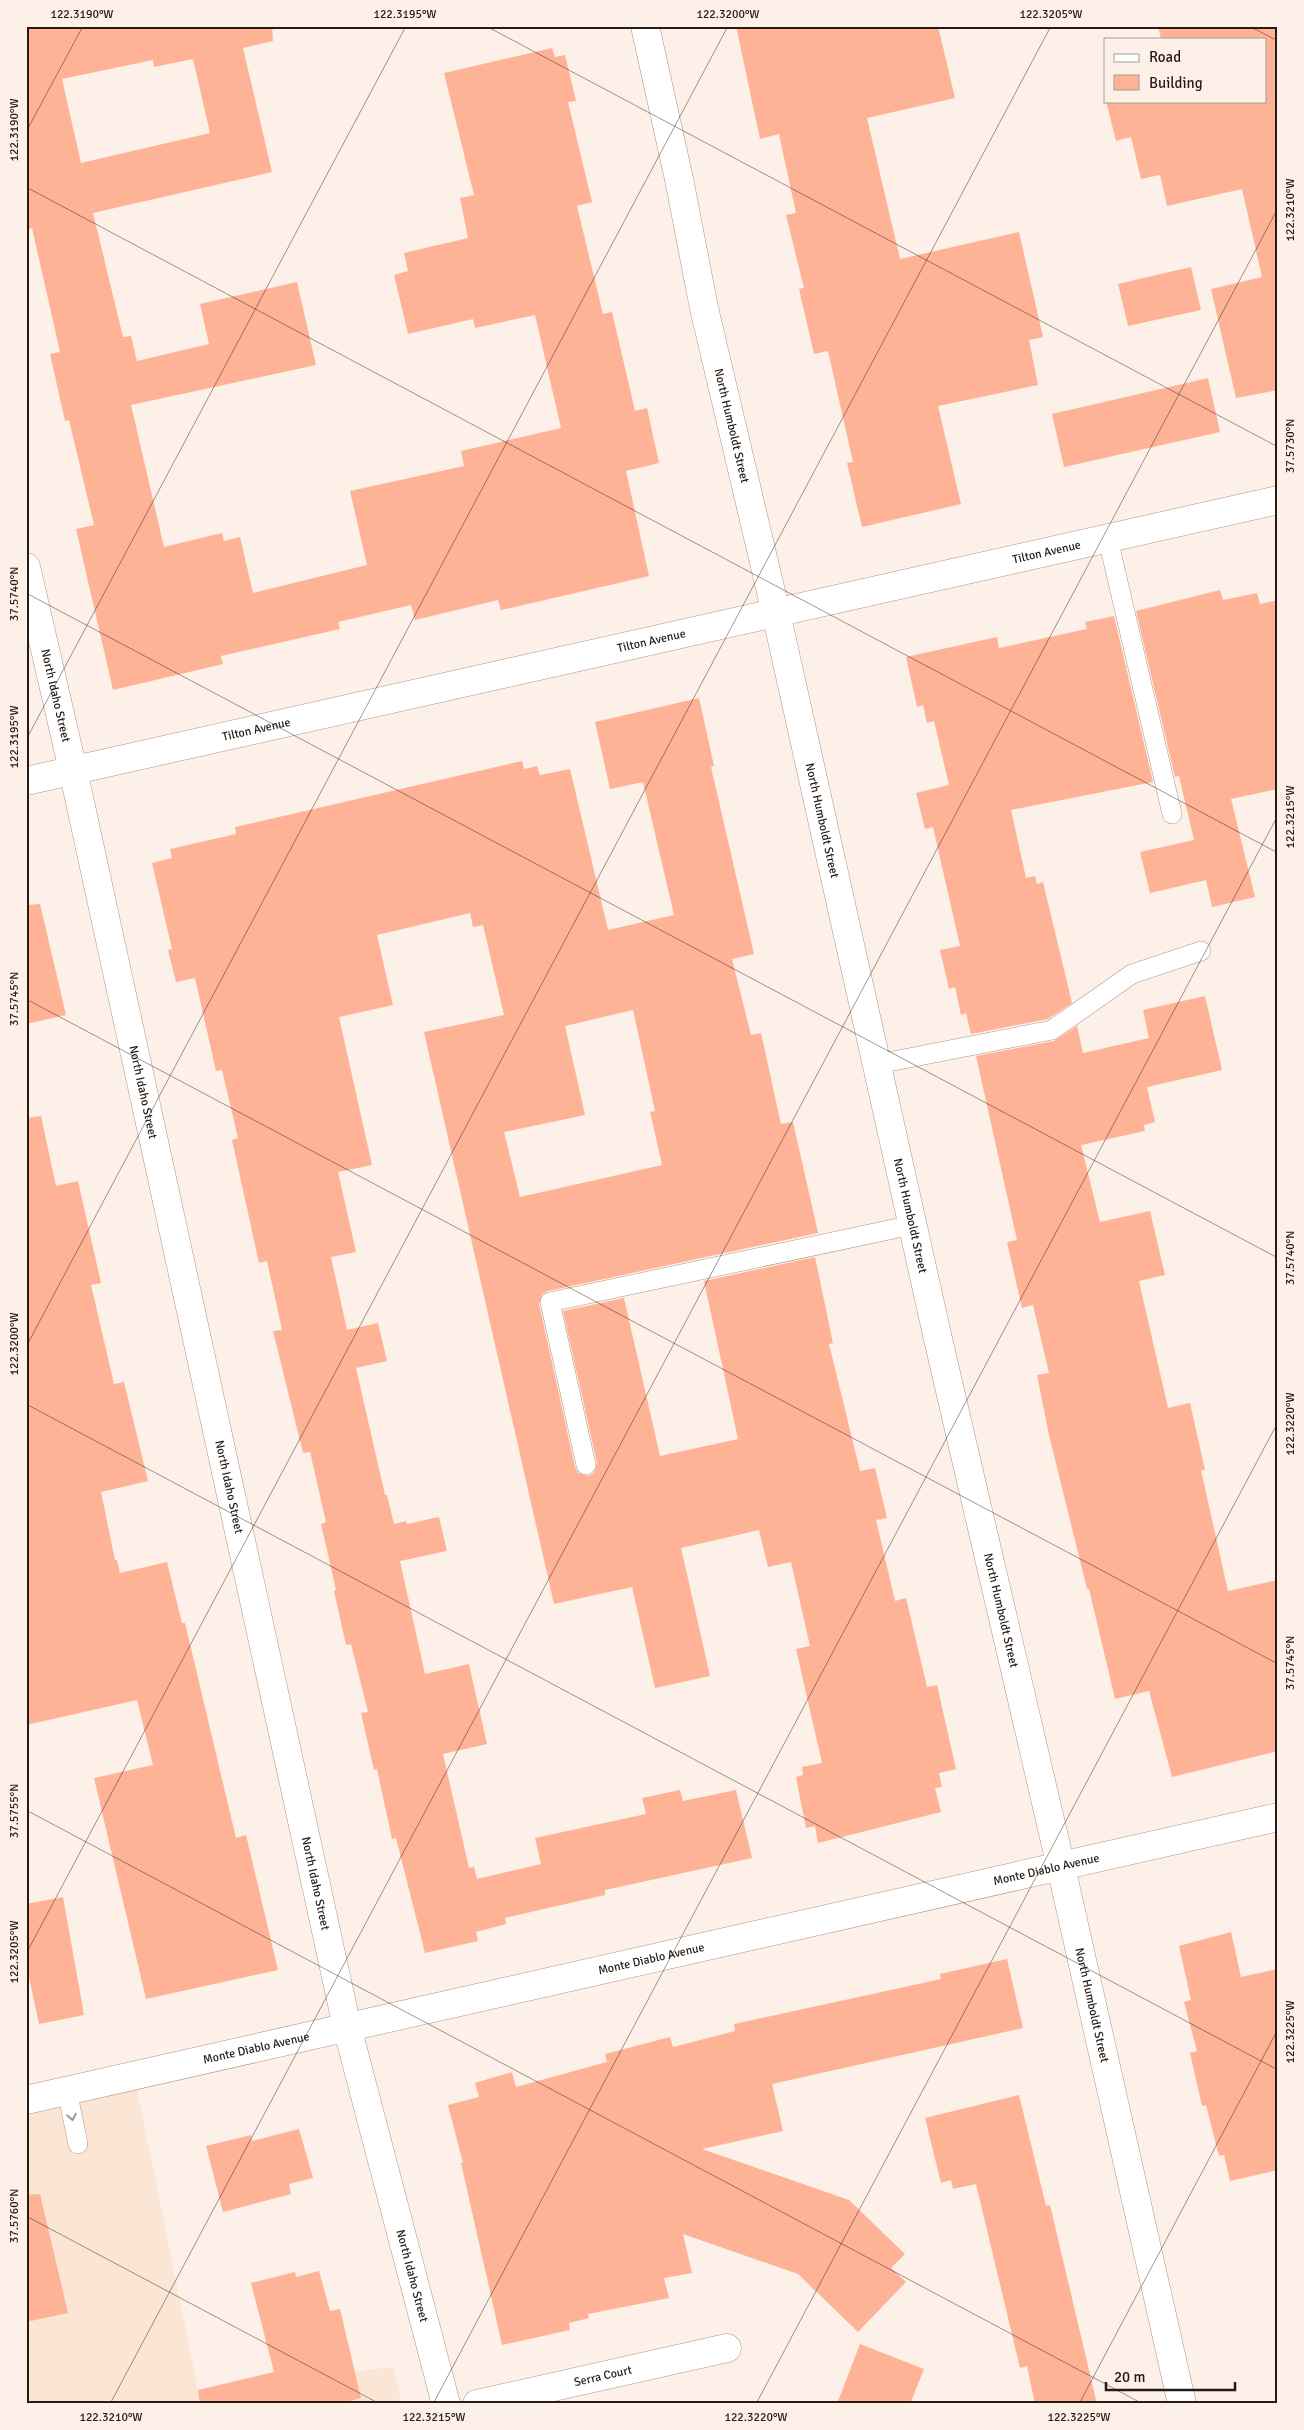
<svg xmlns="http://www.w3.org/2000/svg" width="1304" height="2430" font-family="Signika,sans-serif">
	<rect width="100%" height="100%" fill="#fdf0e8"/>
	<path fill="#fbe5d4" d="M 134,2074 L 198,2390 L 393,2367 L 402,2404 L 26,2404 L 26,2101 Z"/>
	<g fill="#feb296" fill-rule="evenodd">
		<path d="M 26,26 L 272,26 L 273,41 L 243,48 L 272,172 L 93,213 L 123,337 L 131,336 L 137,361 L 209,344 L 200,304 L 297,282 L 316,365 L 131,405 L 164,547 L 222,533 L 224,541 L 240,537 L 253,593 L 367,565 L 350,491 L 464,466 L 461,451 L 561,428 L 535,315 L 475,328 L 473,319 L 408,334 L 394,275 L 408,271 L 404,253 L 468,238 L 460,198 L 474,195 L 444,73 L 552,48 L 555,57 L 565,55 L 576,101 L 568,102 L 592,202 L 577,206 L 603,314 L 612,312 L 635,411 L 647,408 L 659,463 L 626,471 L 649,576 L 501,610 L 498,600 L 415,620 L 411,605 L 338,622 L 340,629 L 221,656 L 223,664 L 113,690 L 76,529 L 94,525 L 69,420 L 65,421 L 50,354 L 60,352 L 32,228 L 26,230 ZM 193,59 L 210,133 L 81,163 L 62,79 L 153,60 L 154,67 Z"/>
		<path d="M 736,26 L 938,26 L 955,98 L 867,118 L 900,259 L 1019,232 L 1043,337 L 1029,340 L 1038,385 L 938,406 L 961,504 L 862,527 L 847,463 L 853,462 L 828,351 L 814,354 L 799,289 L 804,288 L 786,215 L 796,213 L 779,134 L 760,139 Z"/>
		<path d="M 1158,26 L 1278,26 L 1278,390 L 1236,398 L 1211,289 L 1262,277 L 1242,189 L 1167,206 L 1160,175 L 1141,179 L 1131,137 L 1116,141 L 1106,101 L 1265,101 L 1265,39 L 1161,39 Z"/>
		<path d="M 1191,267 L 1201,310 L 1128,326 L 1118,284 Z"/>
		<path d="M 1208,378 L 1220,432 L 1064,467 L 1052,414 Z"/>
		<path d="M 1220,590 L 1223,600 L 1257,593 L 1260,604 L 1278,600 L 1278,789 L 1231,799 L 1255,897 L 1212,907 L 1206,880 L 1150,893 L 1140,852 L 1194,840 L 1179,776 L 1175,777 L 1136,611 Z"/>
		<path d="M 1114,616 L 1153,782 L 1011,810 L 1026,878 L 1035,876 L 1037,884 L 1043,882 L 1072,1003 L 1048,1019 L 971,1034 L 966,1013 L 961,1015 L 955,987 L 949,989 L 940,950 L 960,946 L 933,827 L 925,829 L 916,793 L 949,785 L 934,721 L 927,723 L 923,705 L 917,707 L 906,657 L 997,637 L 999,648 L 1087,629 L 1085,622 Z"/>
		<path d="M 699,698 L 714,766 L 711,767 L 754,954 L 732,959 L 751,1035 L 761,1033 L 781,1124 L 793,1122 L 818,1233 L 548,1291 L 542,1294 L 539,1304 L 575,1467 L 578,1473 L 588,1476 L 594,1473 L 597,1463 L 563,1311 L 624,1298 L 660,1456 L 738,1439 L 704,1281 L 815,1257 L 833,1343 L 829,1344 L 860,1471 L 875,1468 L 887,1518 L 876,1520 L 895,1601 L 906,1598 L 927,1687 L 937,1685 L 956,1769 L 939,1773 L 942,1787 L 935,1788 L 941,1812 L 818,1843 L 815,1826 L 806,1828 L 796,1777 L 803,1775 L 802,1767 L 822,1763 L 796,1649 L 810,1646 L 791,1562 L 768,1567 L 759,1530 L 681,1548 L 710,1676 L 655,1688 L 632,1587 L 554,1604 L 424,1032 L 504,1015 L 483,925 L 473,927 L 470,913 L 377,935 L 393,1005 L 339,1017 L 372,1165 L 338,1172 L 356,1252 L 331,1257 L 347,1330 L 378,1323 L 387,1361 L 356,1368 L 385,1495 L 387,1495 L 394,1524 L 406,1521 L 407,1524 L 439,1517 L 447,1551 L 400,1561 L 425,1674 L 469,1664 L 487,1744 L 443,1754 L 469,1868 L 474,1867 L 477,1879 L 541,1864 L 535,1838 L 646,1814 L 642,1798 L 680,1790 L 683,1801 L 736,1790 L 752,1858 L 605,1890 L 605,1895 L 505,1918 L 506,1924 L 476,1932 L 478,1941 L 425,1953 L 396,1838 L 392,1839 L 377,1769 L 374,1770 L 361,1713 L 368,1712 L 351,1644 L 346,1645 L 334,1591 L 336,1590 L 321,1524 L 326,1522 L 310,1452 L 303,1453 L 273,1331 L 282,1330 L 267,1261 L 259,1263 L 232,1140 L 238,1138 L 222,1070 L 216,1071 L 195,978 L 176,982 L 168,950 L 172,949 L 152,863 L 172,858 L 170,849 L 236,834 L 235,827 L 522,761 L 524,769 L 537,766 L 540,775 L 570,769 L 608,930 L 674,915 L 643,782 L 610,789 L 595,722 ZM 633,1010 L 655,1111 L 650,1112 L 662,1165 L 520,1197 L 504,1132 L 585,1115 L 565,1026 Z"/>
		<path d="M 40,904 L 66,1015 L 26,1024 L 26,905 Z"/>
		<path d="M 1205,996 L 1222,1070 L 1147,1087 L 1155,1122 L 1144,1125 L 1145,1131 L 1081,1145 L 1100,1222 L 1150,1211 L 1165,1275 L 1139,1281 L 1168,1408 L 1190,1403 L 1205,1470 L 1201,1470 L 1228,1591 L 1278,1580 L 1278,1751 L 1172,1777 L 1149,1691 L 1115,1699 L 1089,1589 L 1087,1589 L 1049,1435 L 1037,1375 L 1049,1373 L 1033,1305 L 1022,1308 L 1007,1242 L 1017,1240 L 976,1056 L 1054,1041 L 1077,1026 L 1083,1053 L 1149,1038 L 1143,1010 Z"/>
		<path d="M 41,1116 L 56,1186 L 78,1181 L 101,1283 L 91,1285 L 114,1384 L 124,1382 L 148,1481 L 101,1492 L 115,1560 L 117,1560 L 120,1573 L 167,1562 L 182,1623 L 185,1623 L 236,1838 L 246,1835 L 278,1970 L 146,1999 L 94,1778 L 153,1765 L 137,1700 L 26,1725 L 26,1118 Z"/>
		<path d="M 63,1897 L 84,2015 L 39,2024 L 26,1963 L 26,1904 Z"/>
		<path d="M 1231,1932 L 1241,1977 L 1278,1969 L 1278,2170 L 1230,2181 L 1224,2155 L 1219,2156 L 1206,2105 L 1202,2106 L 1190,2053 L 1197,2051 L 1184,2002 L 1191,2000 L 1179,1946 Z"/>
		<path d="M 1007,1959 L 1023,2028 L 772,2084 L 783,2131 L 702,2149 L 849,2200 L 905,2254 L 891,2268 L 906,2282 L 858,2332 L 798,2274 L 683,2234 L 692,2273 L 664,2278 L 669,2298 L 588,2314 L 589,2318 L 569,2323 L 570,2330 L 502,2345 L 461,2163 L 463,2163 L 448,2105 L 479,2097 L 475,2083 L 512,2072 L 516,2087 L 607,2062 L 605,2054 L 670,2037 L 673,2047 L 735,2031 L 734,2024 L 941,1979 L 940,1974 Z"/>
		<path d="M 1019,2095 L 1046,2206 L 1050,2205 L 1097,2404 L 1035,2404 L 1027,2366 L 1020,2368 L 976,2184 L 953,2189 L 951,2180 L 941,2183 L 925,2118 Z"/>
		<path d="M 299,2129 L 313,2178 L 289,2184 L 291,2194 L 223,2212 L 206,2146 L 251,2135 L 252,2141 Z"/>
		<path d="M 40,2194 L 68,2313 L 26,2322 L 26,2195 Z"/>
		<path d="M 319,2271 L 330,2311 L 340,2309 L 361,2398 L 339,2404 L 200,2404 L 198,2390 L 274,2372 L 251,2283 L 295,2272 L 296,2277 Z"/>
		<path d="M 860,2344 L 924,2369 L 910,2404 L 837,2404 Z"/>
	</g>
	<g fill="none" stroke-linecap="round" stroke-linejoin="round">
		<defs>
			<g id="lane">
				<path d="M 1108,539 L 1172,814"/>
				<path d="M 878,1064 L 1052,1030 L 1132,974 L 1201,951"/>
				<path d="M 586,1465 L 550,1302 L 912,1225"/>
				<path d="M 67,2090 L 78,2144"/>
			</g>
			<g id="street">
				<path id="s1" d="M 26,567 L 73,770 L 347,2027 L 446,2404"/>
				<path id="s2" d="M 26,781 L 1278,500"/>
				<path id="s3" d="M 26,2100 L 1278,1817"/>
				<path id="s4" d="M 477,2404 L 727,2348"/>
			</g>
			<g id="secondary">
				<path id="s5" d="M 645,26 L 679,179 L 704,308 L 776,613 L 938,1339 L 1061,1867 L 1182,2404"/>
			</g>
		</defs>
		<use href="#lane" stroke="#b19480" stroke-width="20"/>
		<use href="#street" stroke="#b19480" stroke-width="29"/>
		<use href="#secondary" stroke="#b19480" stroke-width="29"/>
		<use href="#lane" stroke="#fff" stroke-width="19"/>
		<use href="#street" stroke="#fff" stroke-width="28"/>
		<use href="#secondary" stroke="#fff" stroke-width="28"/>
	</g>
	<defs><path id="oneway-chevron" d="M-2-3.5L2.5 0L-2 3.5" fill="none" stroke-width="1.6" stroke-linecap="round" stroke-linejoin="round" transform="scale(1.25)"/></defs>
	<use stroke="#9d9995" href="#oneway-chevron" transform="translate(72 2117) rotate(79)"/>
	<path fill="none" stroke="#261c14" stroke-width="1" stroke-opacity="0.45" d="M 486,26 L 1278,447M 1249,26 L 1278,41M 26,132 L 83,26M 26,187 L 1278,853M 26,593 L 1278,1258M 26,740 L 406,26M 26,999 L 1278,1664M 26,1347 L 728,26M 26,1404 L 1278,2070M 26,1810 L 1143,2404M 26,1954 L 1051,26M 26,2216 L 380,2404M 110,2404 L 1278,208M 433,2404 L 1278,815M 756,2404 L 1278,1422M 1079,2404 L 1278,2029"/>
	<g text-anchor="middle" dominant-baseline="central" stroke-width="5" stroke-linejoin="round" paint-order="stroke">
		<g font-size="12" fill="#261c14" stroke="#fdf0e8">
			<text stroke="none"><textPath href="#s5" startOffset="409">North Humboldt Street</textPath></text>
			<text stroke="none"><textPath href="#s2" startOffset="1046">Tilton Avenue</textPath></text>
			<text stroke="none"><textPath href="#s2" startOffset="641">Tilton Avenue</textPath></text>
			<text stroke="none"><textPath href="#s1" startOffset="132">North Idaho Street</textPath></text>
			<text stroke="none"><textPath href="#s2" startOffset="236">Tilton Avenue</textPath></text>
			<text stroke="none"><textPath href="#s5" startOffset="814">North Humboldt Street</textPath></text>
			<text stroke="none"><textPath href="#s1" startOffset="538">North Idaho Street</textPath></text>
			<text stroke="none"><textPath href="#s5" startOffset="1219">North Humboldt Street</textPath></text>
			<text stroke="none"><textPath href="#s1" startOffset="942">North Idaho Street</textPath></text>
			<text stroke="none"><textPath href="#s5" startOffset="1624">North Humboldt Street</textPath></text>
			<text stroke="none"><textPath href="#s3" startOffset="1046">Monte Diablo Avenue</textPath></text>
			<text stroke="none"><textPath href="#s1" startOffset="1348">North Idaho Street</textPath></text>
			<text stroke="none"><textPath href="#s3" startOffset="641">Monte Diablo Avenue</textPath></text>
			<text stroke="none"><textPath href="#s5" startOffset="2029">North Humboldt Street</textPath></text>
			<text stroke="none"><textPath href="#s3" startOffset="236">Monte Diablo Avenue</textPath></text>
			<text stroke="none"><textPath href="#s1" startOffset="1752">North Idaho Street</textPath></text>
			<text stroke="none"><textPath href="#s4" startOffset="129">Serra Court</textPath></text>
		</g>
	</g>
	<rect width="1304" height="2430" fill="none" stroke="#fdf0e8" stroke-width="55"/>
	<rect x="1104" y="38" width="162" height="65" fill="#fdf0e8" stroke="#a79b93"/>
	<rect x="1114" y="54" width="25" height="8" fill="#ffffff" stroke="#a79b93"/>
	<text x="1149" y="62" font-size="15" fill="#261c14">Road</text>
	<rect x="1114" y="75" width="25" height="15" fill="#feb296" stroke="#a79b93"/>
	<text x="1149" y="88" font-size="15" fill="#261c14">Building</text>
	<path d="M1106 2382v8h129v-8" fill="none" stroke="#261c14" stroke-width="2.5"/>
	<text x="1114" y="2382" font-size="15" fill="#261c14" stroke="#fdf0e8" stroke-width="4" paint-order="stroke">20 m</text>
	<rect x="28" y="28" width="1248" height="2374" fill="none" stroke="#261c14" stroke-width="2"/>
	<g font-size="12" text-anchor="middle" fill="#261c14">
		<text x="82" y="18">122.3190°W</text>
		<text x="405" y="18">122.3195°W</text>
		<text x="728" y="18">122.3200°W</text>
		<text x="1051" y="18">122.3205°W</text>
		<text transform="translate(14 130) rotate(-90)" y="4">122.3190°W</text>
		<text transform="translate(1290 210) rotate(-90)" y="4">122.3210°W</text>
		<text transform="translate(1290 446) rotate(-90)" y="4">37.5730°N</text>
		<text transform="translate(14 594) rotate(-90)" y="4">37.5740°N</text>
		<text transform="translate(14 737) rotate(-90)" y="4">122.3195°W</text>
		<text transform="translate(1290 817) rotate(-90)" y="4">122.3215°W</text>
		<text transform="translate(14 999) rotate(-90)" y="4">37.5745°N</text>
		<text transform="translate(1290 1258) rotate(-90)" y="4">37.5740°N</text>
		<text transform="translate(14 1344) rotate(-90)" y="4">122.3200°W</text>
		<text transform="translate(1290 1424) rotate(-90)" y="4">122.3220°W</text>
		<text transform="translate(1290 1663) rotate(-90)" y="4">37.5745°N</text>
		<text transform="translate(14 1811) rotate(-90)" y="4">37.5755°N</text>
		<text transform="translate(14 1952) rotate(-90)" y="4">122.3205°W</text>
		<text transform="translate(1290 2032) rotate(-90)" y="4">122.3225°W</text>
		<text transform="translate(14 2216) rotate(-90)" y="4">37.5760°N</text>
		<text x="111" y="2421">122.3210°W</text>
		<text x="434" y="2421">122.3215°W</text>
		<text x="756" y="2421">122.3220°W</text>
		<text x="1079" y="2421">122.3225°W</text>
	</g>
</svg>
